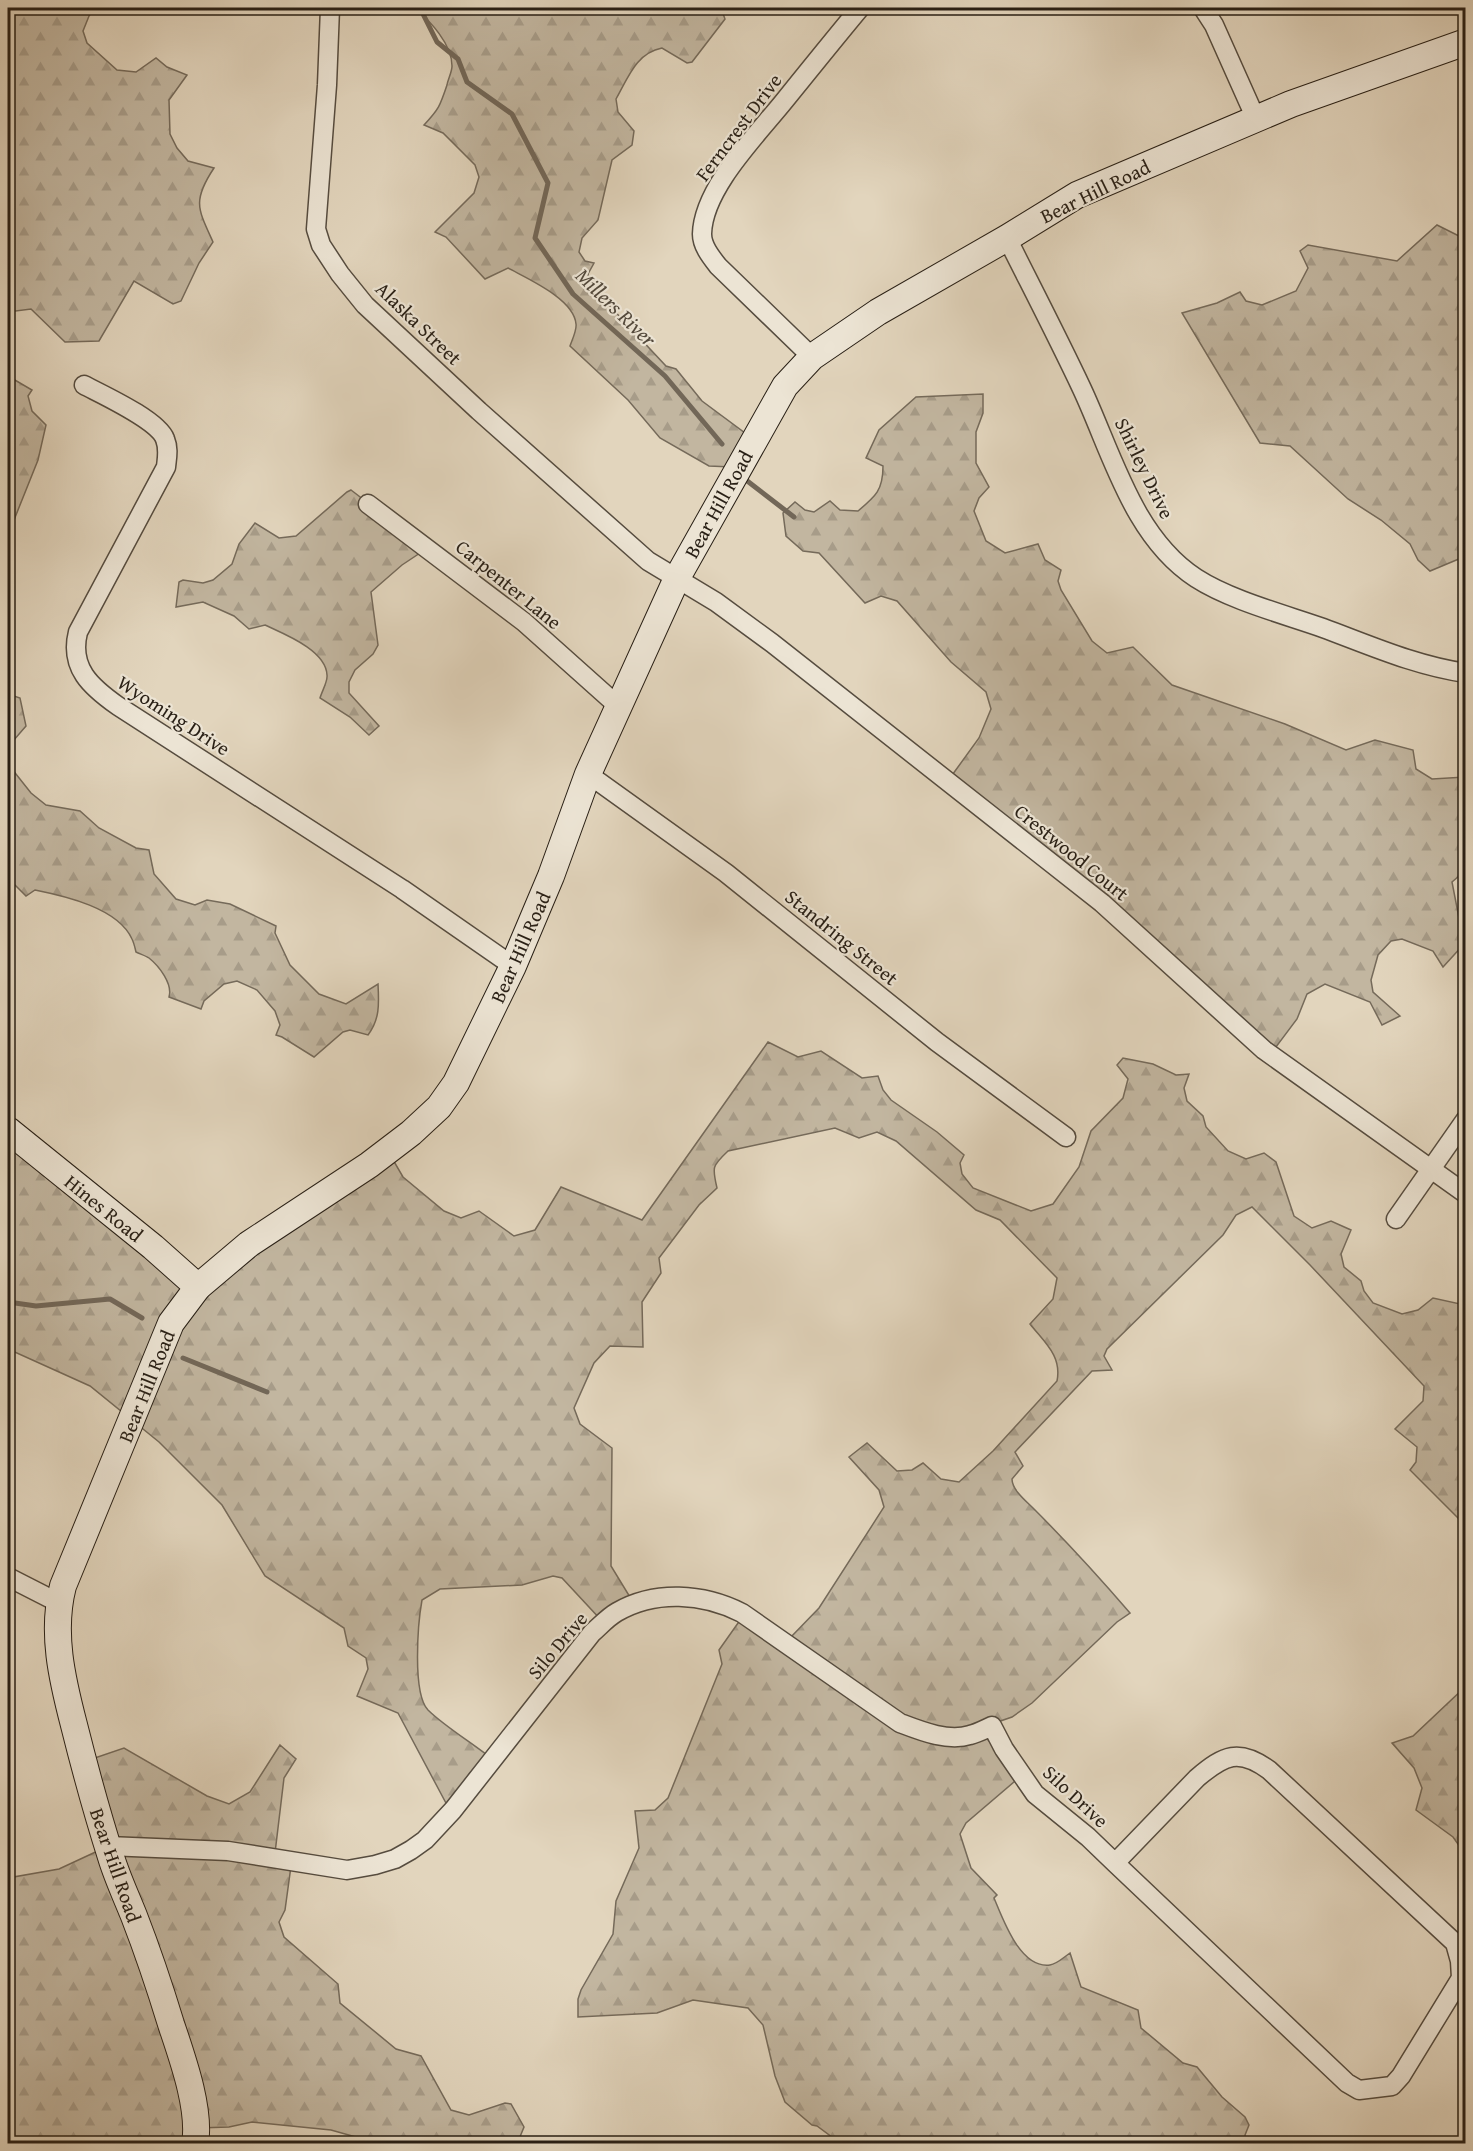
<svg xmlns="http://www.w3.org/2000/svg" width="1473" height="2151" font-family="'Gentium Book Plus',serif">
	<defs>
		<pattern id="forest-firs" width="22" height="20" patternUnits="userSpaceOnUse" patternTransform="scale(1.5)"><rect width="22" height="20" fill="#c2b6a0"/><path d="M5 1l3.5 6h-7zM16 11l3.5 6h-7z" fill="#a79c89"/></pattern>
	</defs>
	<rect width="100%" height="100%" fill="#e2d5bd"/>
	<filter id="stains"><feTurbulence type="fractalNoise" baseFrequency=".00333" numOctaves="4"/><feColorMatrix values="0 0 0 0 .2 0 0 0 0 .09 0 0 0 0 .02 0 0 0 .5 -.17"/></filter>
	<radialGradient id="worn" r=".72"><stop offset=".6" stop-color="#630" stop-opacity="0"/><stop offset="1" stop-color="#630" stop-opacity=".3"/></radialGradient>
	<g fill="url(#forest-firs)" stroke="#756a5a" stroke-width="1.5">
		<path d="M 8,8 L 94,8 L 89,16 L 83,31 L 87,43 L 117,70 L 136,72 L 156,58 L 167,67 L 187,75 L 169,100 L 170,134 L 177,148 L 188,161 L 214,168 C 192,201 198,209 213,242 L 199,263 L 181,301 L 173,304 L 134,281 L 99,341 L 65,342 L 31,309 L 8,312 Z"/>
		<path d="M 415,8 L 721,8 L 725,19 L 692,62 L 687,63 L 662,48 C 636,53 628,78 616,99 L 618,112 L 634,131 L 632,145 L 612,160 L 598,220 L 582,238 L 579,252 L 585,261 L 594,263 L 588,274 L 591,286 L 666,366 L 676,369 L 702,401 L 749,436 L 732,467 L 709,466 L 660,438 L 628,400 L 570,346 C 572,340 577,330 576,324 C 574,299 528,279 508,268 L 485,279 L 446,237 L 435,232 L 474,193 L 479,177 L 475,165 L 443,133 L 424,125 C 439,109 440,106 447,85 C 448,79 452,72 452,66 C 452,44 430,21 415,8 Z"/>
		<path d="M 1437,225 L 1465,239 L 1466,556 L 1430,571 L 1418,560 L 1410,544 L 1381,520 L 1348,499 L 1290,446 L 1260,443 L 1182,313 L 1217,303 L 1240,292 L 1246,301 L 1262,305 L 1296,291 L 1308,268 L 1300,251 L 1308,245 L 1397,261 Z"/>
		<path d="M 8,376 L 32,390 L 28,396 L 32,411 L 46,425 L 38,460 L 8,535 Z"/>
		<path d="M 983,394 L 983,413 L 976,432 L 976,463 L 989,487 L 979,498 L 974,511 L 986,541 L 1005,553 L 1038,544 L 1045,560 L 1061,570 L 1058,581 L 1061,590 L 1092,641 L 1107,653 L 1133,647 L 1172,685 L 1285,724 L 1346,750 L 1375,740 L 1413,750 L 1416,769 L 1432,779 L 1465,777 L 1465,871 L 1452,882 L 1464,944 L 1443,967 L 1433,951 L 1402,939 L 1391,941 L 1378,955 L 1371,980 L 1373,992 L 1400,1016 L 1382,1025 L 1370,1002 L 1325,984 L 1307,994 L 1297,1019 L 1273,1051 L 950,778 L 979,738 L 991,709 L 986,692 L 951,662 L 897,601 L 881,596 L 865,603 L 819,553 L 803,551 L 786,536 L 783,513 L 795,502 L 805,510 L 814,512 L 830,501 L 840,510 L 858,511 C 876,496 883,490 883,466 L 866,458 L 879,430 L 916,397 Z"/>
		<path d="M 351,490 L 415,539 L 420,553 L 402,565 L 371,592 L 378,645 L 373,654 L 355,670 L 349,682 L 349,693 L 379,726 L 369,735 L 350,717 L 320,698 C 322,691 328,681 327,675 C 326,650 284,634 265,625 L 249,629 L 234,616 L 203,602 L 176,607 L 179,582 L 183,580 L 203,583 L 213,580 L 232,564 L 239,544 L 255,523 L 279,538 L 296,536 L 347,492 Z"/>
		<path d="M 8,694 L 20,698 L 26,726 L 13,741 L 8,763 Z"/>
		<path d="M 8,764 L 31,793 L 46,805 L 80,811 L 99,828 L 136,848 L 149,850 L 154,874 L 176,899 L 195,905 L 207,900 L 230,904 L 276,926 L 275,933 L 290,965 L 319,994 L 346,1004 L 378,984 C 379,1004 380,1019 368,1035 L 350,1030 L 343,1032 L 314,1057 L 282,1037 L 276,1035 L 280,1025 L 275,1011 L 257,990 L 237,981 L 224,984 L 204,1001 L 201,1009 L 169,997 C 173,984 159,966 149,958 C 146,956 140,954 136,952 C 135,948 134,943 132,939 C 118,908 65,896 35,890 L 26,896 L 8,878 Z"/>
		<path d="M 768,1042 L 798,1057 L 821,1051 L 862,1078 L 878,1076 L 883,1090 L 891,1100 L 937,1132 L 964,1155 L 960,1163 L 962,1174 L 973,1188 L 1031,1211 L 1053,1204 L 1079,1167 L 1091,1131 L 1123,1098 L 1128,1079 L 1117,1065 L 1123,1058 L 1153,1064 L 1176,1075 L 1189,1074 L 1184,1088 L 1187,1101 L 1203,1116 L 1206,1127 L 1228,1151 L 1246,1159 L 1264,1153 L 1276,1162 L 1294,1216 L 1312,1228 L 1331,1221 L 1351,1230 L 1341,1254 L 1344,1267 L 1361,1281 L 1364,1291 L 1373,1303 L 1402,1314 L 1418,1310 L 1433,1298 L 1465,1305 L 1465,1525 L 1410,1470 L 1416,1462 L 1417,1447 L 1395,1429 L 1423,1401 L 1424,1386 L 1310,1265 L 1252,1207 L 1236,1215 L 1223,1235 L 1107,1349 L 1104,1356 L 1112,1370 L 1092,1371 L 1015,1452 L 1023,1466 L 1012,1479 C 1012,1490 1026,1501 1033,1508 C 1067,1542 1099,1577 1130,1613 L 1117,1622 L 1032,1703 L 1012,1717 L 986,1726 L 980,1731 L 1021,1776 L 966,1823 L 960,1834 L 971,1868 L 997,1895 L 994,1898 C 1003,1919 1020,1969 1050,1965 C 1057,1964 1064,1957 1070,1953 L 1081,1987 L 1138,2010 L 1141,2028 L 1183,2063 L 1197,2067 L 1222,2097 L 1245,2117 L 1249,2125 L 1245,2135 L 1246,2143 L 840,2143 L 817,2126 L 812,2125 L 785,2102 L 775,2076 L 763,2025 L 748,2008 L 693,2000 L 657,2013 L 578,2017 L 578,1999 L 581,1990 L 613,1934 L 616,1901 L 639,1848 L 635,1811 L 655,1810 L 668,1798 L 722,1664 L 719,1650 L 743,1616 L 788,1640 L 819,1608 L 884,1507 L 879,1490 L 849,1457 L 867,1443 L 897,1471 L 912,1470 L 923,1463 L 941,1479 L 959,1482 L 993,1451 L 1057,1381 C 1062,1356 1045,1343 1030,1324 L 1053,1299 L 1057,1278 L 1000,1220 L 976,1210 L 896,1141 L 877,1132 L 859,1138 L 835,1128 L 728,1151 C 712,1166 712,1167 717,1188 L 699,1205 L 659,1258 L 661,1273 L 642,1302 L 643,1347 L 610,1346 L 594,1363 L 574,1408 L 580,1424 L 612,1448 L 611,1566 L 633,1602 L 602,1621 L 562,1578 L 553,1576 L 522,1585 L 440,1589 L 422,1600 C 418,1622 412,1693 428,1710 C 443,1725 469,1741 487,1755 L 447,1805 L 398,1713 L 357,1696 L 368,1669 L 366,1658 L 348,1646 L 344,1628 L 265,1576 L 222,1505 L 159,1442 L 90,1386 L 8,1349 L 8,1154 L 20,1138 L 190,1278 L 385,1146 L 403,1177 L 444,1211 L 461,1218 L 479,1211 L 514,1236 L 535,1230 L 561,1187 L 642,1220 Z"/>
		<path d="M 1465,1687 L 1465,1854 L 1453,1837 L 1416,1810 L 1422,1788 L 1414,1768 L 1392,1743 L 1413,1736 Z"/>
		<path d="M 280,1745 L 296,1759 L 284,1778 L 275,1853 L 291,1866 L 285,1910 L 279,1922 L 284,1937 L 338,1984 L 340,2003 L 396,2049 L 421,2056 L 451,2110 L 469,2115 L 505,2103 L 511,2104 L 524,2127 L 517,2144 L 377,2143 L 331,2130 L 252,2122 L 229,2127 L 198,2128 L 195,2143 L 8,2144 L 8,1878 L 59,1869 L 102,1849 L 83,1762 L 124,1748 L 207,1796 L 229,1804 L 250,1792 Z"/>
	</g>
	<g fill="none" stroke-linecap="round" stroke-linejoin="round">
		<g stroke="#726758" stroke-width="5">
			<path d="M 420,8 L 437,42 L 458,59 L 467,82 L 512,114 L 548,183 L 535,238 L 573,294 L 665,376 L 722,444"/>
			<path d="M 746,480 L 794,517"/>
			<path d="M 8,1302 L 36,1306 L 110,1299 L 142,1318"/>
			<path d="M 183,1358 L 267,1392"/>
		</g>
		<defs>
			<g id="street">
				<path d="M 330,8 L 327,85 L 316,229 L 321,245 L 340,274 L 365,305 L 479,411 L 648,561 L 716,602 L 772,643 L 1102,903 L 1264,1050 L 1466,1194"/>
				<path d="M 1203,8 L 1214,25 L 1256,119"/>
				<path d="M 1007,238 C 1032,288 1058,338 1082,389 C 1112,453 1133,537 1196,578 C 1230,600 1283,614 1323,628 C 1369,645 1416,666 1466,673"/>
				<path d="M 812,357 L 718,266 C 711,257 702,246 702,234 C 703,188 757,135 785,100 C 810,69 835,38 860,8"/>
				<path d="M 84,385 C 103,395 158,420 165,439 C 169,449 167,457 166,467 L 78,632 C 69,668 91,687 118,706 L 402,889 L 513,966"/>
				<path d="M 368,504 L 524,622 L 618,706"/>
				<path d="M 588,774 L 726,873 L 937,1042 L 1066,1137"/>
				<path d="M 1396,1219 L 1466,1119"/>
				<path d="M 8,1577 L 59,1603"/>
				<path d="M 108,1846 L 228,1851 L 347,1870 L 375,1865 L 395,1859 L 411,1850 L 425,1840 L 453,1810 L 592,1633 C 600,1626 608,1617 617,1612 C 655,1590 703,1593 742,1613 L 900,1723 C 921,1731 948,1742 970,1735 C 978,1733 985,1729 992,1726 L 1004,1749 L 1035,1794 L 1088,1837 L 1115,1863 L 1347,2083 L 1359,2090 L 1392,2086 L 1401,2076 L 1461,1978 L 1460,1961 L 1455,1943 L 1269,1770 C 1239,1748 1224,1755 1197,1778 L 1115,1863"/>
			</g>
			<g id="secondary">
				<path d="M 8,1130 L 153,1247 L 198,1287"/>
				<path d="M 195,2144 C 201,2109 182,2057 171,2024 C 160,1988 148,1952 134,1916 C 126,1896 117,1877 111,1857 C 97,1813 85,1769 74,1725 C 62,1679 51,1632 63,1586 L 171,1323 L 198,1287 L 249,1244 L 369,1165 L 411,1133 L 439,1107 L 456,1083 L 513,966 L 551,876 L 588,774 L 677,578 L 785,386 L 812,357 L 878,312 L 1007,238 L 1077,195 L 1291,104 L 1466,42"/>
			</g>
		</defs>
		<use href="#street" stroke="#564c3f" stroke-width="21"/>
		<use href="#secondary" stroke="#281f15" stroke-width="28"/>
		<use href="#street" stroke="#ece4d4" stroke-width="18"/>
		<use href="#secondary" stroke="#ece4d4" stroke-width="26"/>
	</g>
	<g text-anchor="middle" dominant-baseline="central" stroke-width="4.5" stroke-linejoin="round" paint-order="stroke">
		<g font-size="20" fill="#281f15" stroke="#ece4d4">
			<text transform="translate(738 127) rotate(-53)">Ferncrest Drive</text>
			<text transform="translate(1095 191) rotate(-26)">Bear Hill Road</text>
			<text transform="translate(419 323) rotate(44)">Alaska Street</text>
			<text transform="translate(1145 468) rotate(64)">Shirley Drive</text>
			<text transform="translate(718 504) rotate(-61)">Bear Hill Road</text>
			<text transform="translate(509 584) rotate(39)">Carpenter Lane</text>
			<text transform="translate(174 715) rotate(33)">Wyoming Drive</text>
			<text transform="translate(1072 852) rotate(39)">Crestwood Court</text>
			<text transform="translate(842 937) rotate(39)">Standring Street</text>
			<text transform="translate(520 947) rotate(-66)">Bear Hill Road</text>
			<text transform="translate(104 1208) rotate(39)">Hines Road</text>
			<text transform="translate(146 1386) rotate(-68)">Bear Hill Road</text>
			<text transform="translate(557 1645) rotate(-50)">Silo Drive</text>
			<text transform="translate(1076 1796) rotate(43)">Silo Drive</text>
			<text transform="translate(116 1865) rotate(71)">Bear Hill Road</text>
		</g>
		<g font-size="21" font-style="italic" fill="#53493c" stroke="#ece4d4">
			<text transform="translate(616 307) rotate(44)">Millers River</text>
		</g>
	</g>
	<rect width="1473" height="2151" fill="none" stroke="#e2d5bd" stroke-width="30"/>
	<rect x="9" y="9" width="1455" height="2133" fill="none" stroke="#281f15" stroke-width="3"/>
	<rect x="15" y="15" width="1443" height="2121" fill="none" stroke="#281f15" stroke-width="1.5"/>
	<rect width="100%" height="100%" filter="url(#stains)"/>
	<rect width="100%" height="100%" fill="url(#worn)"/>
</svg>
